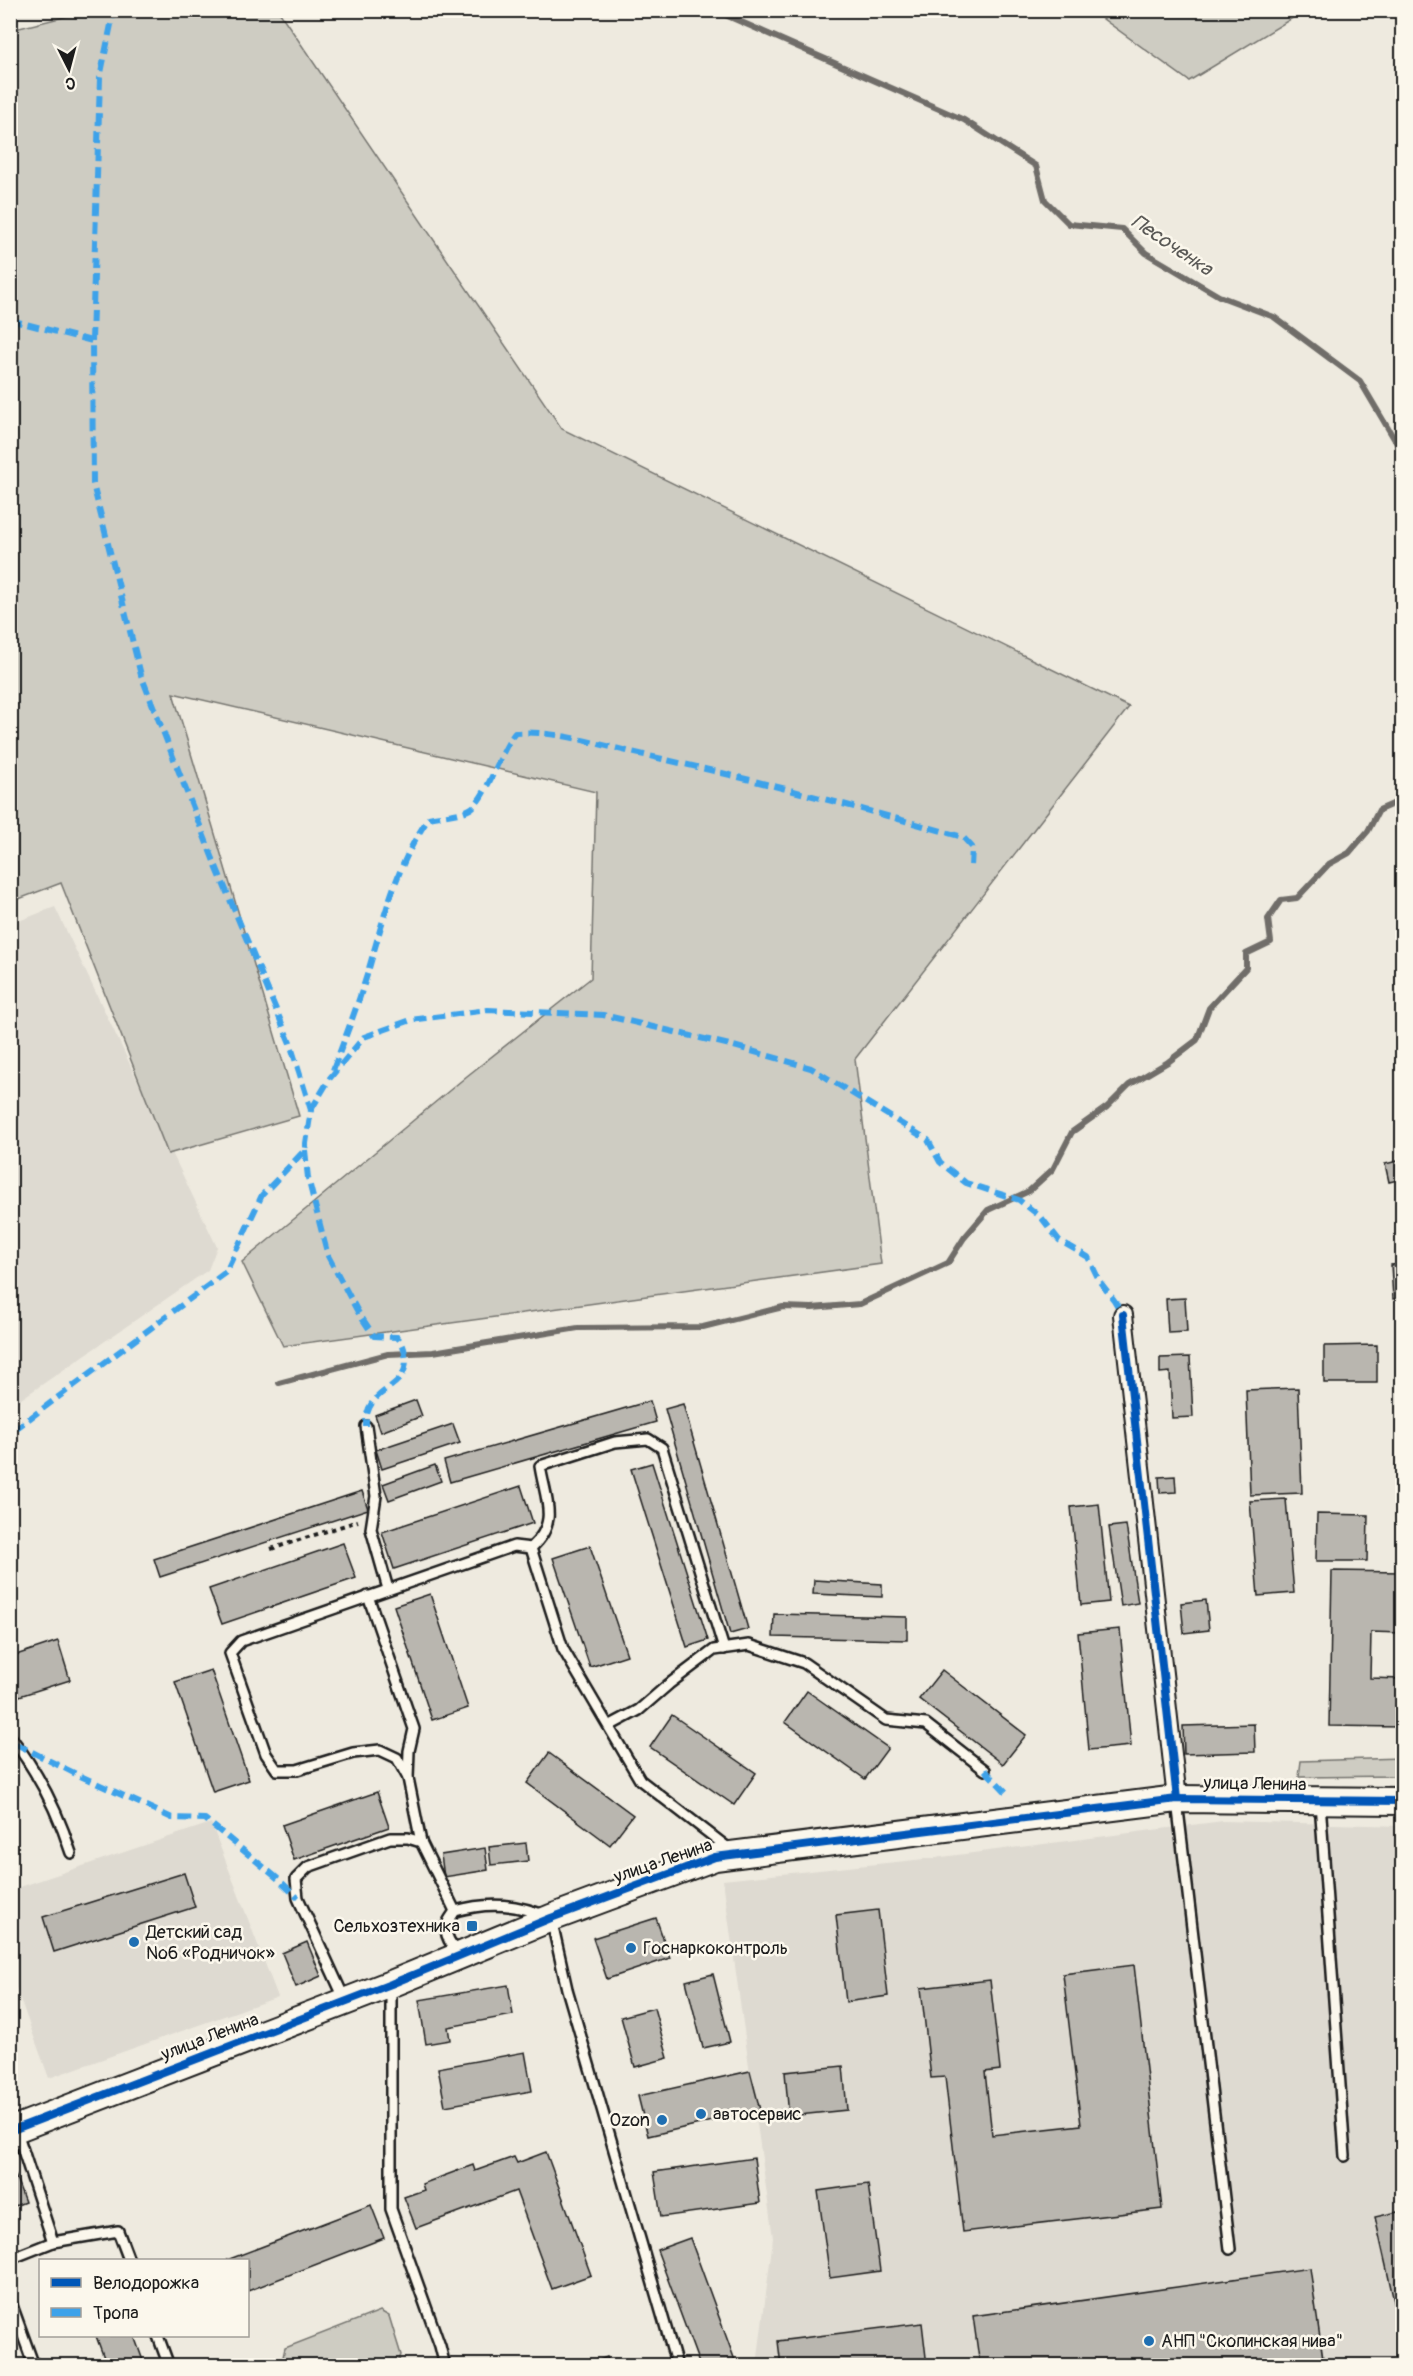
<svg xmlns="http://www.w3.org/2000/svg" width="1413" height="2376" font-family="Pangolin,sans-serif">
	<rect width="100%" height="100%" fill="#eeeadf"/>
	<filter id="ink" filterUnits="userSpaceOnUse"><feTurbulence type="fractalNoise" baseFrequency=".0167" numOctaves="2"/><feDisplacementMap in="SourceGraphic" scale="12" xChannelSelector="R" yChannelSelector="G"/><feConvolveMatrix kernelMatrix="1 2 1 2 8 2 1 2 1" color-interpolation-filters="sRGB"/></filter>
	<g filter="url(#ink)">
		<g fill="#dedad1">
			<path d="M 55,907 L 217,1247 L 208,1270 L 11,1406 L 11,924 Z"/>
			<path d="M 1223,1821 L 1402,1826 L 1402,2365 L 757,2365 L 773,2238 L 723,1880 L 934,1858 Z"/>
			<path d="M 211,1823 L 278,1997 L 49,2078 L 11,1974 L 11,1890 Z"/>
		</g>
		<g fill="#ceccc2" stroke="#75746f" stroke-width="1.5">
			<path d="M 275,10 L 280,13 L 562,429 L 1129,707 L 855,1059 L 881,1264 L 283,1346 L 242,1262 L 467,1076 L 591,978 L 596,792 L 173,693 L 299,1116 L 168,1154 L 61,883 L 11,902 L 11,30 L 88,11 Z"/>
			<path d="M 1092,11 L 1304,11 L 1189,81 Z"/>
			<path d="M 1402,1758 L 1402,1776 L 1299,1777 L 1301,1761 Z"/>
			<path d="M 380,2311 L 389,2316 L 401,2355 L 398,2363 L 392,2366 L 286,2365 L 283,2357 L 285,2348 Z"/>
		</g>
		<g fill="none" stroke-linecap="round" stroke-linejoin="round">
			<g stroke="#6f6d69" stroke-width="6">
				<path d="M 714,10 L 964,120 L 1036,166 L 1045,200 L 1069,224 L 1122,229 L 1146,253 L 1219,296 L 1274,317 L 1360,381 L 1402,452"/>
				<path d="M 279,1383 L 388,1354 L 433,1352 L 578,1328 L 703,1327 L 783,1307 L 812,1308 L 860,1304 L 948,1263 L 964,1238 L 988,1210 L 1029,1191 L 1053,1169 L 1072,1132 L 1107,1107 L 1129,1085 L 1168,1062 L 1197,1040 L 1209,1008 L 1246,968 L 1246,954 L 1271,942 L 1268,919 L 1281,900 L 1297,898 L 1329,864 L 1349,853 L 1368,831 L 1379,810 L 1402,800"/>
			</g>
		</g>
		<g fill="#b9b6af" stroke="#1c1c1c" stroke-width="1.5">
			<path d="M 1402,1160 L 1402,1179 L 1389,1182 L 1385,1164 Z"/>
			<path d="M 1402,1264 L 1402,1298 L 1393,1299 L 1391,1265 Z"/>
			<path d="M 1185,1298 L 1187,1332 L 1168,1333 L 1166,1299 Z"/>
			<path d="M 1377,1345 L 1377,1383 L 1324,1383 L 1324,1346 Z"/>
			<path d="M 1190,1357 L 1193,1417 L 1172,1418 L 1170,1372 L 1160,1373 L 1160,1358 Z"/>
			<path d="M 1298,1388 L 1302,1493 L 1250,1495 L 1246,1390 Z"/>
			<path d="M 416,1400 L 422,1416 L 381,1432 L 375,1415 Z"/>
			<path d="M 650,1401 L 656,1422 L 450,1482 L 444,1461 Z"/>
			<path d="M 683,1404 L 748,1629 L 730,1634 L 665,1409 Z"/>
			<path d="M 453,1424 L 460,1443 L 382,1469 L 376,1450 Z"/>
			<path d="M 652,1463 L 708,1640 L 687,1647 L 631,1469 Z"/>
			<path d="M 435,1465 L 441,1481 L 389,1500 L 383,1484 Z"/>
			<path d="M 1175,1476 L 1176,1492 L 1160,1493 L 1159,1477 Z"/>
			<path d="M 521,1486 L 533,1523 L 394,1569 L 382,1532 Z"/>
			<path d="M 362,1491 L 368,1509 L 160,1577 L 154,1559 Z"/>
			<path d="M 1286,1499 L 1294,1593 L 1258,1596 L 1250,1501 Z"/>
			<path d="M 1099,1504 L 1109,1602 L 1081,1605 L 1071,1507 Z"/>
			<path d="M 1317,1514 L 1368,1515 L 1367,1561 L 1316,1561 Z"/>
			<path d="M 1126,1525 L 1138,1603 L 1121,1606 L 1109,1527 Z"/>
			<path d="M 343,1543 L 356,1578 L 222,1624 L 209,1589 Z"/>
			<path d="M 590,1546 L 627,1655 L 590,1667 L 553,1558 Z"/>
			<path d="M 1332,1571 L 1402,1572 L 1402,1633 L 1371,1632 L 1370,1678 L 1402,1679 L 1402,1727 L 1329,1726 Z"/>
			<path d="M 814,1580 L 882,1584 L 882,1597 L 813,1594 Z"/>
			<path d="M 430,1594 L 468,1708 L 432,1720 L 394,1606 Z"/>
			<path d="M 1206,1600 L 1209,1630 L 1184,1633 L 1181,1603 Z"/>
			<path d="M 774,1614 L 907,1617 L 907,1640 L 773,1637 Z"/>
			<path d="M 1120,1629 L 1131,1746 L 1089,1750 L 1078,1633 Z"/>
			<path d="M 58,1641 L 70,1680 L 10,1699 L 10,1657 Z"/>
			<path d="M 211,1670 L 249,1780 L 213,1792 L 175,1682 Z"/>
			<path d="M 942,1670 L 1026,1735 L 1003,1764 L 919,1699 Z"/>
			<path d="M 807,1691 L 888,1748 L 865,1779 L 785,1722 Z"/>
			<path d="M 672,1715 L 756,1773 L 734,1805 L 650,1747 Z"/>
			<path d="M 1254,1724 L 1255,1752 L 1184,1754 L 1183,1726 Z"/>
			<path d="M 549,1753 L 633,1815 L 610,1845 L 527,1783 Z"/>
			<path d="M 377,1792 L 389,1827 L 294,1860 L 282,1825 Z"/>
			<path d="M 526,1843 L 528,1861 L 491,1865 L 489,1847 Z"/>
			<path d="M 485,1848 L 488,1870 L 444,1877 L 441,1855 Z"/>
			<path d="M 184,1873 L 195,1907 L 54,1952 L 43,1917 Z"/>
			<path d="M 878,1910 L 888,1996 L 846,2002 L 836,1915 Z"/>
			<path d="M 656,1918 L 670,1958 L 607,1979 L 593,1938 Z"/>
			<path d="M 307,1942 L 321,1976 L 296,1987 L 282,1953 Z"/>
			<path d="M 1134,1965 L 1162,2209 L 963,2232 L 945,2077 L 931,2078 L 921,1988 L 990,1980 L 1000,2070 L 985,2072 L 992,2135 L 1081,2125 L 1063,1974 Z"/>
			<path d="M 713,1974 L 730,2042 L 703,2048 L 686,1981 Z"/>
			<path d="M 508,1985 L 513,2015 L 448,2027 L 450,2040 L 426,2044 L 419,2000 Z"/>
			<path d="M 654,2008 L 668,2058 L 635,2067 L 621,2017 Z"/>
			<path d="M 525,2052 L 532,2091 L 445,2106 L 438,2068 Z"/>
			<path d="M 843,2066 L 847,2110 L 789,2116 L 785,2072 Z"/>
			<path d="M 750,2071 L 760,2110 L 648,2136 L 638,2096 Z"/>
			<path d="M 546,2152 L 591,2275 L 552,2289 L 516,2191 L 416,2228 L 404,2197 L 424,2190 L 422,2184 L 473,2165 L 475,2171 L 514,2157 L 517,2163 Z"/>
			<path d="M 754,2158 L 760,2203 L 661,2217 L 654,2172 Z"/>
			<path d="M 12,2167 L 25,2202 L 10,2208 L 10,2168 Z"/>
			<path d="M 868,2184 L 880,2271 L 830,2278 L 818,2191 Z"/>
			<path d="M 371,2205 L 384,2238 L 248,2291 L 248,2260 L 227,2260 Z"/>
			<path d="M 1402,2211 L 1402,2337 L 1375,2217 Z"/>
			<path d="M 690,2238 L 737,2366 L 700,2366 L 657,2250 Z"/>
			<path d="M 1310,2268 L 1324,2366 L 980,2366 L 973,2316 Z"/>
			<path d="M 922,2323 L 927,2366 L 781,2366 L 778,2341 Z"/>
			<path d="M 96,2336 L 134,2336 L 145,2366 L 107,2366 Z"/>
			<path d="M 607,2357 L 610,2366 L 584,2366 Z"/>
		</g>
		<g fill="none" stroke-linecap="round" stroke-linejoin="round">
			<defs>
				<g id="lane">
					<path d="M 366,1426 L 376,1496 L 371,1529 L 388,1589"/>
					<path d="M 531,1548 C 560,1522 545,1499 540,1466 L 615,1442 L 648,1439 L 662,1448 L 724,1649"/>
					<path d="M 368,1596 L 414,1729 L 409,1751 L 408,1778 L 421,1842 L 455,1911"/>
					<path d="M 609,1726 L 639,1710 L 669,1684 L 714,1650 L 749,1645 L 804,1663 L 886,1720 L 926,1724 L 985,1770"/>
					<path d="M 10,1736 C 38,1772 57,1809 71,1853"/>
					<path d="M 408,1778 L 397,1758 L 380,1750 L 353,1753 L 297,1770 L 277,1770 L 266,1754 L 230,1653 L 241,1641 L 514,1546 L 531,1548 L 563,1649 L 640,1780 L 732,1851"/>
					<path d="M 1177,1801 L 1230,2249"/>
					<path d="M 1320,1802 L 1345,2156"/>
					<path d="M 460,1951 C 451,1947 444,1935 447,1925 C 448,1920 453,1915 455,1911 C 490,1901 518,1904 551,1918 L 567,1989 L 677,2366"/>
					<path d="M 391,1987 L 391,2209 L 440,2346 L 445,2366"/>
					<path d="M 345,2000 L 298,1898 L 296,1879 L 308,1867 L 390,1838 L 408,1838 L 421,1842"/>
					<path d="M 16,2129 L 53,2242 L 118,2231 L 129,2260"/>
					<path d="M 10,2259 L 53,2242"/>
					<path d="M 10,2300 L 34,2366"/>
					<path d="M 158,2336 L 169,2366"/>
				</g>
				<path id="street" d="M 1123,1315 L 1177,1799"/>
				<path id="secondary" d="M 10,2131 L 391,1984 L 551,1918 L 715,1857 L 1177,1799 L 1402,1801"/>
			</defs>
			<use href="#lane" stroke="#1c1c1c" stroke-width="14"/>
			<use href="#street" stroke="#1c1c1c" stroke-width="22"/>
			<use href="#secondary" stroke="#1c1c1c" stroke-width="30"/>
			<path stroke="#1c1c1c" stroke-width="4" stroke-dasharray="4.5 4.5" stroke-linecap="butt" d="M 271,1549 L 358,1521"/>
			<use href="#lane" stroke="#fbf7ec" stroke-width="9"/>
			<use href="#street" stroke="#fbf7ec" stroke-width="18"/>
			<use href="#secondary" stroke="#fbf7ec" stroke-width="26"/>
			<g stroke="#3da2ea" stroke-width="6" stroke-dasharray="12 6" stroke-linecap="butt">
				<path d="M 10,320 L 92,341 L 93,484 L 141,675 L 213,859 L 290,1043 L 311,1110 L 305,1150 L 262,1195 L 226,1272 L 10,1433"/>
				<path d="M 92,341 L 100,78 L 114,10"/>
				<path d="M 333,1070 C 345,1038 357,1007 367,975 C 383,921 396,864 429,818 C 441,815 459,815 470,809 C 486,800 500,751 515,733 C 557,730 599,745 640,754 C 749,778 856,807 963,837 L 972,847 L 971,867"/>
				<path d="M 311,1110 L 330,1078 L 364,1037 L 411,1020 L 488,1010 L 603,1015 L 734,1046 L 811,1068 L 928,1140 L 940,1162 L 966,1183 L 1019,1200 L 1041,1217 L 1059,1240 L 1088,1257 L 1100,1282 L 1114,1300 L 1123,1315"/>
				<path d="M 305,1150 L 308,1178 L 328,1256 L 358,1312 L 374,1336 L 397,1337 C 402,1342 404,1346 405,1354 C 411,1382 384,1386 372,1403 C 367,1410 366,1417 366,1426"/>
				<path d="M 16,1744 L 76,1774 L 172,1818 L 205,1819 L 277,1878 L 298,1898"/>
				<path d="M 985,1770 L 1009,1795"/>
			</g>
			<defs>
				<g id="cycleway">
					<path d="M 1123,1315 L 1177,1799"/>
					<path d="M 10,2131 L 391,1984 L 551,1918 L 715,1857 L 1177,1799 L 1402,1801"/>
				</g>
			</defs>
			<use href="#cycleway" stroke="#fbf7ec" stroke-width="11"/>
			<use href="#cycleway" stroke="#0057b8" stroke-width="8"/>
		</g>
	</g>
	<g fill="#1f6fb2" stroke="#fbf7ec" stroke-width="2">
		<rect x="466" y="1920" width="12" height="12" rx="3"/>
		<circle cx="134" cy="1942" r="6"/>
		<circle cx="631" cy="1948" r="6"/>
		<circle cx="701" cy="2114" r="6"/>
		<circle cx="662" cy="2120" r="6"/>
		<circle cx="1149" cy="2341" r="6"/>
	</g>
	<g text-anchor="middle" dominant-baseline="central" stroke-width="5" stroke-linejoin="round" paint-order="stroke">
		<g font-size="18" fill="#1c1c1c" stroke="#fbf7ec">
			<text transform="translate(1255 1784) rotate(1)">улица Ленина</text>
			<text transform="translate(663 1861) rotate(-19)">улица Ленина</text>
			<text transform="translate(210 2037) rotate(-21)">улица Ленина</text>
		</g>
		<g font-size="18" fill="#1c1c1c" stroke="#fbf7ec" text-anchor="start">
			<text x="460" y="1926" text-anchor="end">Сельхозтехника</text>
			<text x="146" y="1932">Детский сад<tspan x="146" dy="21">№6 «Родничок»</tspan></text>
			<text x="643" y="1948">Госнаркоконтроль</text>
			<text x="713" y="2114">автосервис</text>
			<text x="650" y="2120" text-anchor="end">Ozon</text>
			<text x="1161" y="2341">АНП "Скопинская нива"</text>
		</g>
		<g font-size="20" font-style="italic" fill="#5a5956" stroke="#fbf7ec">
			<text transform="translate(1172 245) rotate(34)">Песоченка</text>
		</g>
	</g>
	<rect width="1413" height="2376" fill="none" stroke="#fbf7ec" stroke-width="36"/>
	<rect x="18" y="18" width="1377" height="2340" fill="none" stroke="#1c1c1c" stroke-width="2" filter="url(#ink)"/>
	<rect x="39" y="2259" width="210" height="78" fill="#fbf7ec" stroke="#a29f99" stroke-width="1.5"/>
	<rect x="51" y="2278" width="30" height="9" fill="#0057b8" stroke="#a29f99" stroke-width="1.5"/>
	<text x="93" y="2289" font-size="18" fill="#1c1c1c">Велодорожка</text>
	<rect x="51" y="2308" width="30" height="9" fill="#3da2ea" stroke="#a29f99" stroke-width="1.5"/>
	<text x="93" y="2319" font-size="18" fill="#1c1c1c">Тропа</text>
	<g transform="translate(69 69) rotate(174)" stroke="#fbf7ec" stroke-width="4.5" paint-order="stroke">
	<path d="M0-4.5L10 22L0 15L-10 22Z" fill="#1c1c1c"/>
	<text y="-9" font-size="16" font-weight="bold" text-anchor="middle" fill="#1c1c1c">С</text>
	</g>
</svg>
